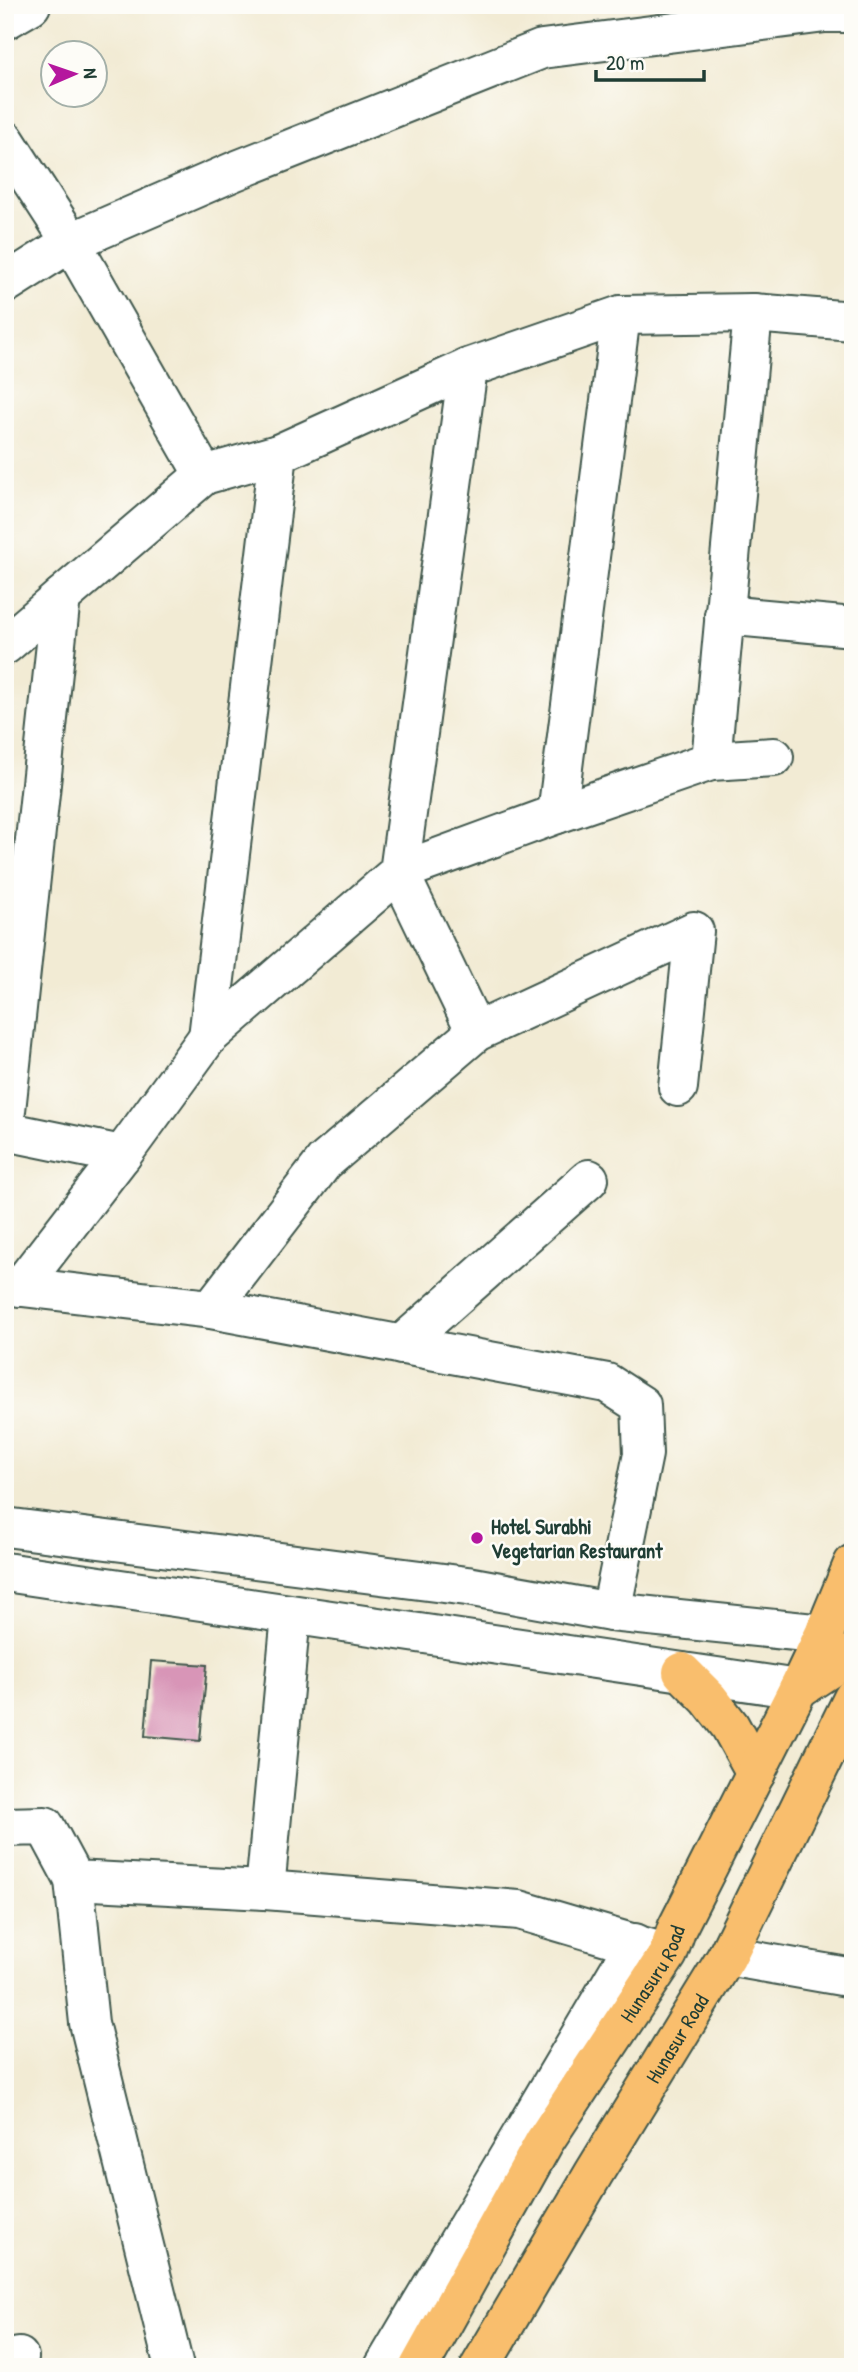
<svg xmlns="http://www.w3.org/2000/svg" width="858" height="2372" font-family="'Patrick Hand',sans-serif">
	<rect width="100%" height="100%" fill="#fdfcf7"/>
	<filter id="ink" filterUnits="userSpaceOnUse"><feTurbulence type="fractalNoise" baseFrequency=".0143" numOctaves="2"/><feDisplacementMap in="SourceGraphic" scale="14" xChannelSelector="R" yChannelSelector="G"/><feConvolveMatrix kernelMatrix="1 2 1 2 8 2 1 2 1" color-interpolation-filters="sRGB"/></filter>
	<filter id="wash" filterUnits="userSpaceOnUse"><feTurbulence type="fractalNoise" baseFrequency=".00686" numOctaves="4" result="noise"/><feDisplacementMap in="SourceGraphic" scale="28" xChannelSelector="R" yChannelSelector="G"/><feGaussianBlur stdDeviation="1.57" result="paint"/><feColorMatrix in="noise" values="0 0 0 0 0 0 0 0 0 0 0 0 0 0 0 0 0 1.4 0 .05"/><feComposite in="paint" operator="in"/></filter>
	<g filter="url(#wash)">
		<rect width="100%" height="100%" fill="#f2ebd4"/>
		<g id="blocks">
			<path fill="#d895b7" d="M 151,1661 L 207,1665 L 200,1741 L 145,1736 Z"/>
		</g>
	</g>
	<g filter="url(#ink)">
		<use href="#blocks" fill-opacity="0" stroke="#3f574c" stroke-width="2"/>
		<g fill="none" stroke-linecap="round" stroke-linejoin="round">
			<defs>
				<g id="minor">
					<path d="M 5,20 L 31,5"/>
					<path d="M 5,140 L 71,242 L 204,475"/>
					<path d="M 5,284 L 71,242 L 235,171 L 542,49 L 825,13 L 853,13"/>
					<path d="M 468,368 L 399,872 L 476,1032"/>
					<path d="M 724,615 L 853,627"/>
					<path d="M 5,645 L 204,475 L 278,454 L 468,368 L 621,315 L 753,313 L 853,321"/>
					<path d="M 711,761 L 774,757"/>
					<path d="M 557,814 L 621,315"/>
					<path d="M 208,1037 L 278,454"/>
					<path d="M 5,1120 L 61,597"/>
					<path d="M 5,1131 L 122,1155"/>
					<path d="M 5,1285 L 211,1309 L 607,1383 L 641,1405 L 643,1454 L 611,1612"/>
					<path d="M 20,1287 L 122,1155 L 208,1037 L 399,872 L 557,814 L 711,761 L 753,313"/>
					<path d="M 211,1309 L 324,1162 L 476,1032 L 694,931 L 678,1087"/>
					<path d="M 401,1345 L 589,1179"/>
					<path d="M 5,1527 L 467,1586 L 611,1612 L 824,1634"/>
					<path d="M 5,1572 L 798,1689"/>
					<path d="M 5,1827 L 45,1826 L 74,1880 L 265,1890 L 291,1615"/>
					<path d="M 74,1880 L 89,2023 L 174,2367"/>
					<path d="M 265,1890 L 519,1910 L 658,1951"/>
					<path d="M 727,1956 L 853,1978"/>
					<path d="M 5,2360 L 19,2357"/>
					<path d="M 384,2367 L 635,1943"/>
				</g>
				<path id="major" d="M 798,1689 L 853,1653"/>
				<g id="highway">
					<path d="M 682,1672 L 709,1699 L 730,1726 L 756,1773"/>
					<path id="s1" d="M 419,2367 L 544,2142 L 668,1954 L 677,1928 L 798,1689 L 824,1634 L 853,1564"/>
					<path id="s2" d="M 480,2367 L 594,2173 L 727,1956 L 853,1698"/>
				</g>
			</defs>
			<use href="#minor" stroke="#3f574c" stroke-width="42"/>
			<use href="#major" stroke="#3f574c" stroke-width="42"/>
			<use href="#highway" stroke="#3f574c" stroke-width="42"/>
			<use href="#minor" stroke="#fff" stroke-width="38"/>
			<use href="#major" stroke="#f9be6d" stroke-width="38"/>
			<use href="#highway" stroke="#f9be6d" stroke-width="38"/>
		</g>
	</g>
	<circle fill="#b5179e" stroke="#fdfcf7" stroke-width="2.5" cx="477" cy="1538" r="7"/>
	<g text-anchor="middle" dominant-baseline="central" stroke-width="5" stroke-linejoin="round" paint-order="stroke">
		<g font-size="21" font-weight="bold" fill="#1f3d34" stroke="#fdfcf7" text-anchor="start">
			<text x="491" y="1526">Hotel Surabhi<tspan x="491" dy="24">Vegetarian Restaurant</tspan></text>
		</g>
		<g font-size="21" fill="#1f3d34" stroke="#fdfcf7">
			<text stroke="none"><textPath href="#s1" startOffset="458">Hunasuru Road</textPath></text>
			<text stroke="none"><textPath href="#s2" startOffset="383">Hunasur Road</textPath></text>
		</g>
	</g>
	<rect width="858" height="2372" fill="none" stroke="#fdfcf7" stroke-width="28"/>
	<g transform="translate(74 74) rotate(88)"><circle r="33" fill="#fdfcf7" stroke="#a4b0a9" stroke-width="2"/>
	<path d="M0-5L12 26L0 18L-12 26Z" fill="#b5179e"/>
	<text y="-10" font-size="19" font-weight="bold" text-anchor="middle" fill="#1f3d34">N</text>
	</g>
	<path d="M596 70v10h108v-10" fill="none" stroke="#1f3d34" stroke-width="3.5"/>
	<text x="606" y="70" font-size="21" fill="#1f3d34" stroke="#fdfcf7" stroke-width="5" paint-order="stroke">20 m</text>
</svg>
